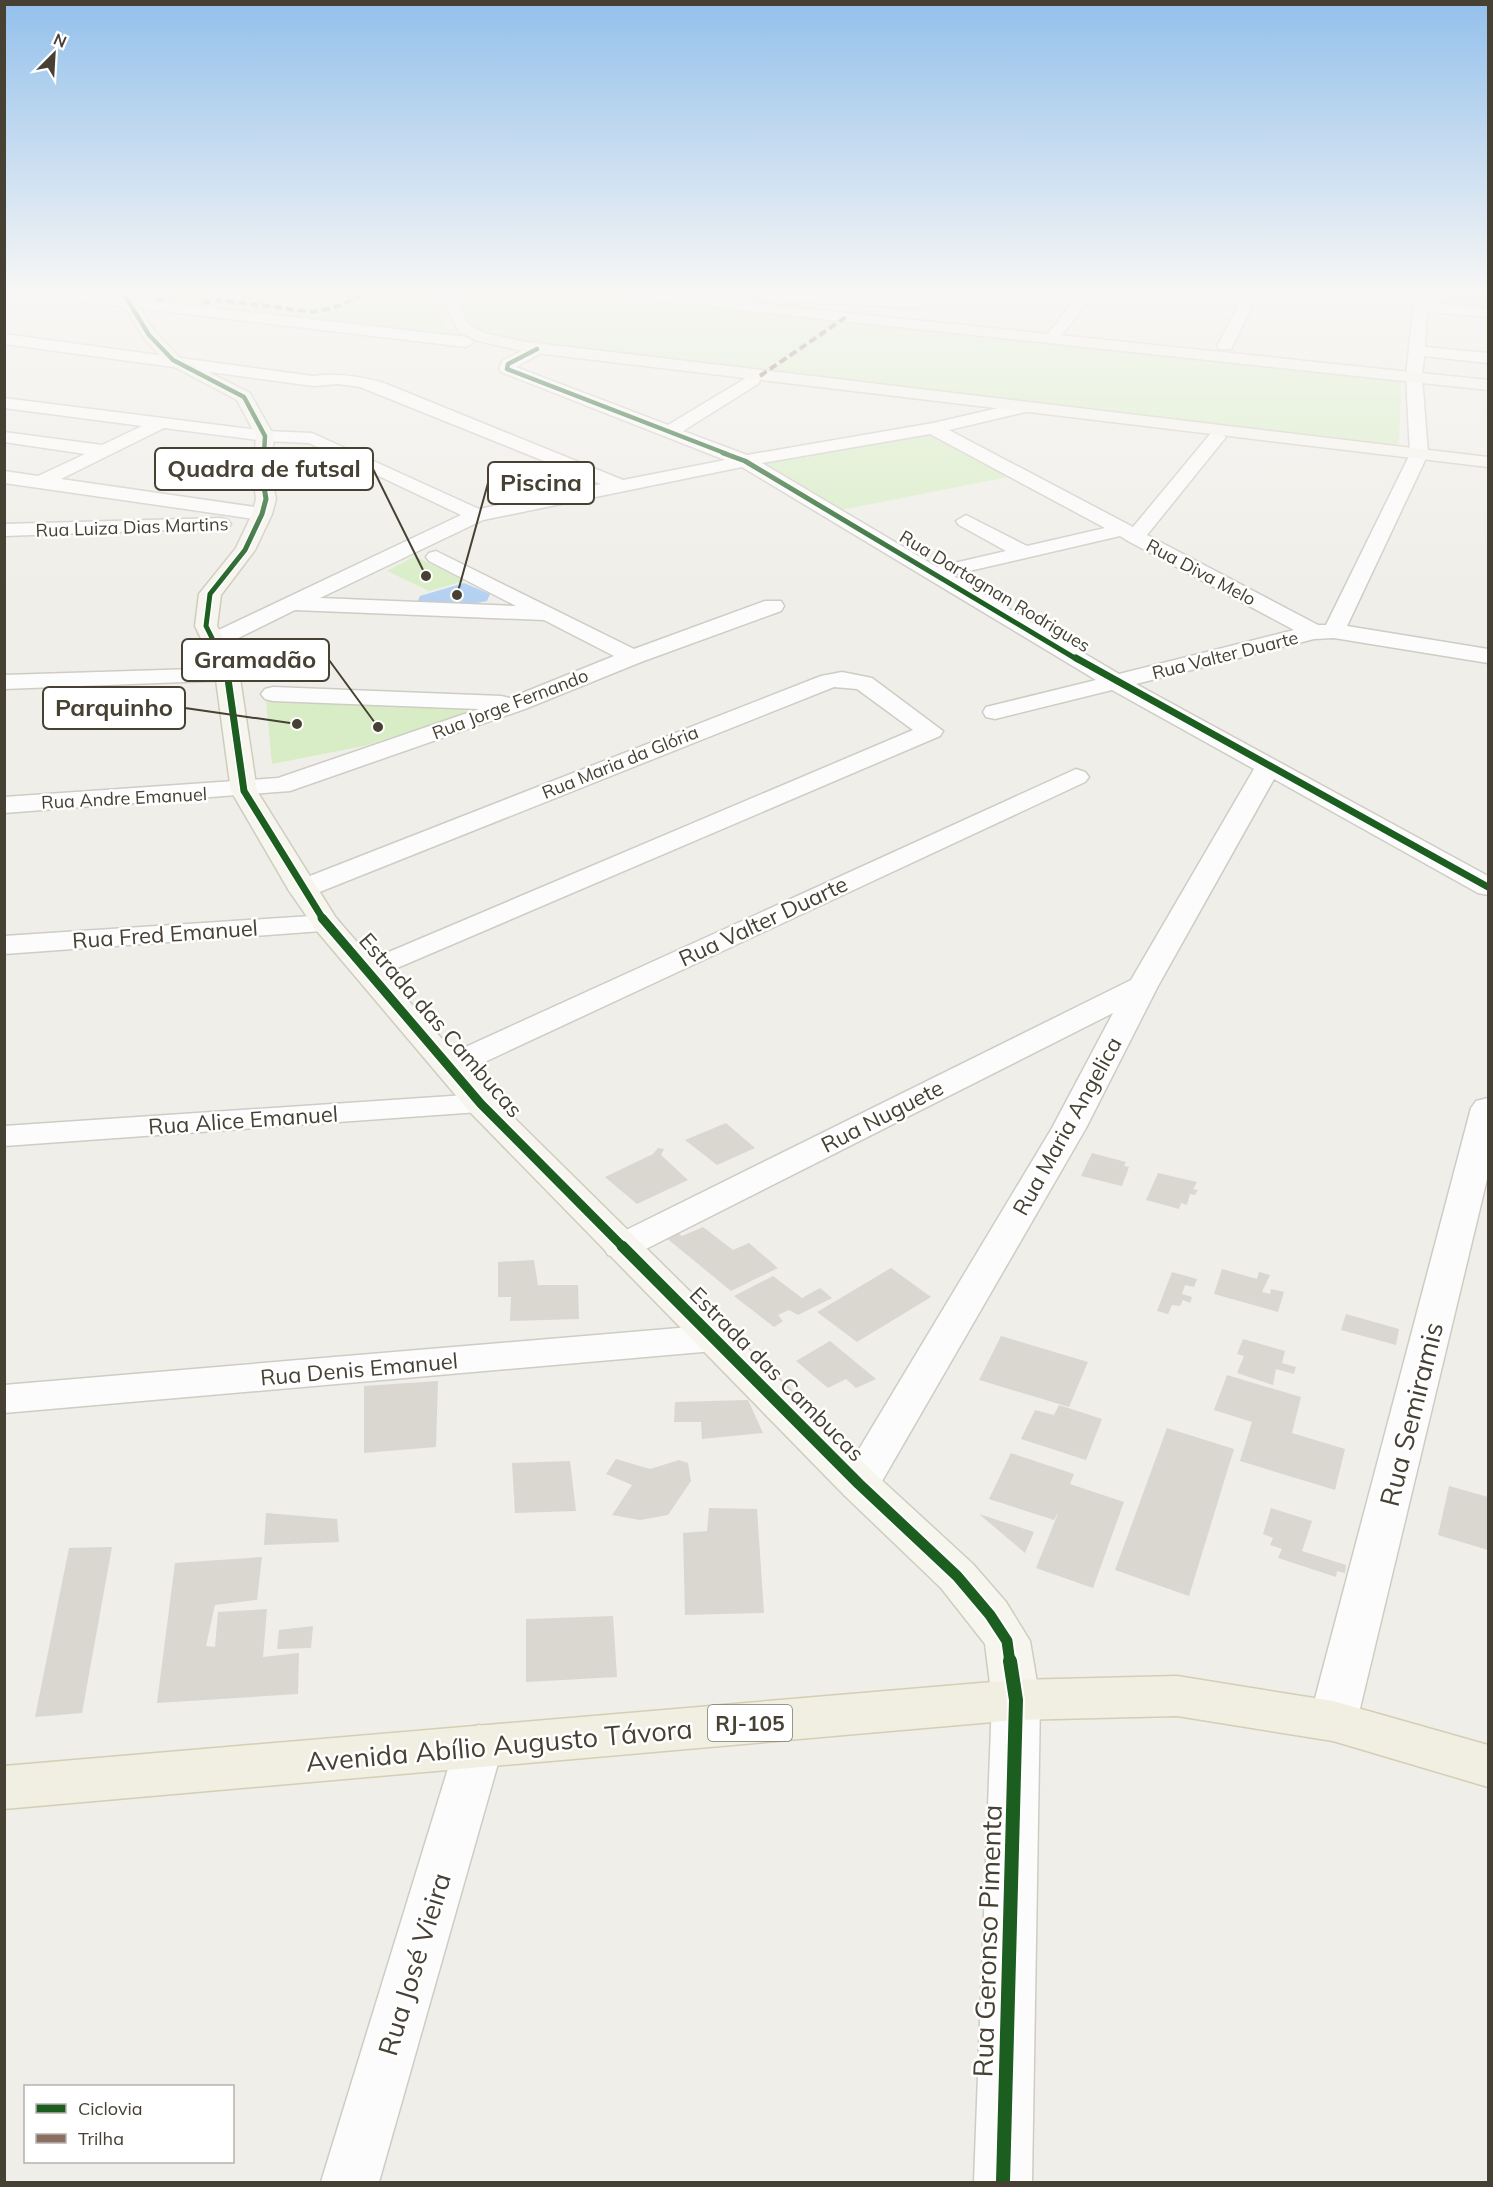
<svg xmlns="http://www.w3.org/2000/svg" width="1493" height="2187" font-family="Mulish,sans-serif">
	<rect width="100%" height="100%" fill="#f0eee8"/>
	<g fill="#d8edc5">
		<path d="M 129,291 L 429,291 L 447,328 L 465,339 L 132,300 Z"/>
		<path d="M 450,291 L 564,291 L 1388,379 L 1401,383 L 1399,444 L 1393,446 L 508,343 L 466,328 Z"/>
		<path d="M 933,428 L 1018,475 L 831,512 L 745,461 Z"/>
		<path d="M 415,556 L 464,581 L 429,591 L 387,571 Z"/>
		<path d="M 280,696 L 488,707 L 364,746 L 272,764 L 266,701 Z"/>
	</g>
	<path fill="#b4d1f2" d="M 464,583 L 490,594 L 487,601 L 468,605 L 416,605 L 420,596 Z"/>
	<g fill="#d9d7d0">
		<path d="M 1444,291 L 1466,291 L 1466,294 L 1487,296 L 1486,302 L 1449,299 L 1450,295 L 1443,294 Z"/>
		<path d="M 1443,300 L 1484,305 L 1479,312 L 1448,307 L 1450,304 L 1440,303 Z"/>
		<path d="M 726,1123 L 755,1148 L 717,1165 L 685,1140 Z"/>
		<path d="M 658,1148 L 664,1149 L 661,1155 L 688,1180 L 637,1204 L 605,1177 L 653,1154 Z"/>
		<path d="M 1092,1153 L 1126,1162 L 1124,1166 L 1129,1167 L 1122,1186 L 1081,1176 Z"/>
		<path d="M 1158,1173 L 1197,1182 L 1193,1189 L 1198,1190 L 1195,1195 L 1190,1194 L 1187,1205 L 1181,1203 L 1179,1209 L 1146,1200 Z"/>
		<path d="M 703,1227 L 733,1250 L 749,1243 L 778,1268 L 731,1291 L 664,1236 L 674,1230 L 682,1236 Z"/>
		<path d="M 534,1260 L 538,1285 L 578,1285 L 579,1319 L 510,1321 L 511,1297 L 498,1297 L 498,1262 Z"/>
		<path d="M 891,1268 L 931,1297 L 857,1342 L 817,1312 Z"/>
		<path d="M 1222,1269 L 1257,1279 L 1259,1272 L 1270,1275 L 1262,1292 L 1270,1294 L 1271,1289 L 1284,1292 L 1278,1312 L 1214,1294 Z"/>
		<path d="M 1172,1272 L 1197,1279 L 1194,1287 L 1185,1285 L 1182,1294 L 1192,1297 L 1190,1303 L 1183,1300 L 1180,1306 L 1172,1305 L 1168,1314 L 1157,1311 Z"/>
		<path d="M 773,1276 L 802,1298 L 820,1288 L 832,1298 L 798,1315 L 789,1310 L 778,1315 L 783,1321 L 774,1327 L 734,1296 Z"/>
		<path d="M 1346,1314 L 1399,1329 L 1396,1345 L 1341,1330 Z"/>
		<path d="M 1001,1336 L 1088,1362 L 1069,1407 L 979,1380 Z"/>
		<path d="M 1243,1339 L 1285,1351 L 1282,1363 L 1296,1367 L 1294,1374 L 1276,1369 L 1273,1385 L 1237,1373 L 1244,1356 L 1237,1354 Z"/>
		<path d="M 830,1341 L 876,1379 L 856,1388 L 846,1379 L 828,1388 L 796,1361 Z"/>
		<path d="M 1227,1375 L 1301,1397 L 1292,1433 L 1345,1449 L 1335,1490 L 1240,1461 L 1252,1422 L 1214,1410 Z"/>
		<path d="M 438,1381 L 436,1447 L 364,1453 L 364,1386 Z"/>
		<path d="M 748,1400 L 763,1433 L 702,1439 L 701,1422 L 674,1422 L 675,1402 Z"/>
		<path d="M 1059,1405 L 1102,1419 L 1086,1460 L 1021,1439 L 1035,1410 L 1054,1415 Z"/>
		<path d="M 1167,1428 L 1234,1449 L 1189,1596 L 1115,1570 Z"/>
		<path d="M 1011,1453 L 1074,1474 L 1070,1484 L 1124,1502 L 1093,1588 L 1036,1568 L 1059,1511 L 1054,1520 L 989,1499 Z"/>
		<path d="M 616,1459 L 650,1469 L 679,1460 L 688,1463 L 691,1481 L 668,1515 L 640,1520 L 612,1515 L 632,1485 L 606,1474 Z"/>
		<path d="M 570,1461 L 576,1511 L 515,1513 L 512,1463 Z"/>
		<path d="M 1449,1486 L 1488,1497 L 1488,1550 L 1438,1535 Z"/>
		<path d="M 709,1508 L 757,1509 L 764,1613 L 685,1615 L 683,1533 L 707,1531 Z"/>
		<path d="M 1271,1508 L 1312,1521 L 1302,1551 L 1346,1565 L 1345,1573 L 1337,1571 L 1336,1577 L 1278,1558 L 1282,1549 L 1270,1545 L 1273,1538 L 1263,1534 Z"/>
		<path d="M 266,1513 L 337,1519 L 339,1542 L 264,1545 Z"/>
		<path d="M 979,1514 L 1034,1532 L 1025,1553 Z"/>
		<path d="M 112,1547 L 82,1713 L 35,1717 L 69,1548 Z"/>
		<path d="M 262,1557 L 257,1600 L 215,1605 L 206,1646 L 215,1647 L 218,1612 L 267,1609 L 263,1657 L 299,1653 L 298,1694 L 157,1703 L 175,1563 Z"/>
		<path d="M 613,1616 L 617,1677 L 526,1682 L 526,1619 Z"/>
		<path d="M 313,1626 L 311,1648 L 277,1649 L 279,1630 Z"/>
	</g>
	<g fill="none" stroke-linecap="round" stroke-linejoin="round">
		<defs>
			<g id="street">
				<path d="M 19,291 L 62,291 L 466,337 L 474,342 L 466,347 L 26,295 Z"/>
				<path d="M 1081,291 L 1095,291 L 1057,342 L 1047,342 L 1044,339 Z"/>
				<path d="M 1246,291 L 1260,291 L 1231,349 L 1219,349 L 1217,346 Z"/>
				<path d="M 1415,291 L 1429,291 L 1428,303 L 1488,309 L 1488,317 L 1427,312 L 1425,347 L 1488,353 L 1488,363 L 1424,356 L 1422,377 L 1428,454 L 1347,626 L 1488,649 L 1488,663 L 1334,638 L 1314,639 L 1136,684 L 1488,876 L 1488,895 L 1478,893 L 1274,779 L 1158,986 L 1086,1128 L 874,1495 L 859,1500 L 844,1495 L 838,1484 L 1052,1128 L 1113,1013 L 634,1255 L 621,1259 L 608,1255 L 603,1247 L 608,1239 L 1131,980 L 1254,769 L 1112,690 L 995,719 L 986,717 L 983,712 L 986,707 L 1096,680 L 742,467 L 483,520 L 320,598 L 516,606 L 429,561 L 426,557 L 429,553 L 436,551 L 634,649 L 765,601 L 781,601 L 784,606 L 781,611 L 641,662 L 525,709 L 290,791 L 4,813 L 4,797 L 278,778 L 479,709 L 273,701 L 265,699 L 261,694 L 265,689 L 273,687 L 501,696 L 510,698 L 614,656 L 544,620 L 295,610 L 222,646 L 206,646 L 203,641 L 206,636 L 461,515 L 309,443 L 265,441 L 164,428 L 61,479 L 262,508 L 272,514 L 269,518 L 262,520 L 4,483 L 4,471 L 38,476 L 85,454 L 4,442 L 4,432 L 102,445 L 142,426 L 4,408 L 4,398 L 265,431 L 312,433 L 479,509 L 601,484 L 360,387 L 338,384 L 313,386 L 4,344 L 4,334 L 313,376 C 338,373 360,376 384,383 L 623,480 L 725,460 L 501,372 L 499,369 L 502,361 L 531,346 L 543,346 L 545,349 L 543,352 L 516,367 L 668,425 L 746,378 L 758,378 L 760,381 L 758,384 L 683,431 L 747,455 L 933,423 L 1024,402 L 1030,403 L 1033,407 L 1030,411 L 949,430 L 1133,527 L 1211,433 L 1217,432 L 1226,437 L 1147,535 L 1318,625 L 1326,625 L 1410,454 L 1406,377 ZM 930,434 L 1105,528 L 1027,546 L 966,515 L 956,521 L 959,525 L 1006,551 L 937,567 L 762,463 ZM 1120,536 L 1128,541 L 1294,630 L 1119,674 L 952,575 Z"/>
				<path d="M 766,293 L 918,300 L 925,304 L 918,308 L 761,300 L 759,297 L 761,294 Z"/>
				<path d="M 221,518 L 228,520 L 231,524 L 228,528 L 4,536 L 4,524 Z"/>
				<path d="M 227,668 L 235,670 L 239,675 L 235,680 L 4,689 L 4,675 Z"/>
				<path d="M 842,672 L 872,678 L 943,731 L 940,736 L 369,980 L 358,977 L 354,971 L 358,965 L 913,730 L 857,689 L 834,687 L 312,895 L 302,897 L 292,895 L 288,889 L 292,883 L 821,676 Z"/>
				<path d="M 1076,769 L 1085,772 L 1089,777 L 1085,782 L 461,1073 L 450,1076 L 439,1073 L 434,1066 L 439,1059 Z"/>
				<path d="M 326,915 L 336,918 L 341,924 L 336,930 L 4,954 L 4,936 Z"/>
				<path d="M 481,1094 L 493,1097 L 498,1104 L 493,1111 L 4,1146 L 4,1126 Z"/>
				<path d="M 1488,1098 L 1488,1175 L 1357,1721 L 1350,1735 L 1333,1741 L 1316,1735 L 1309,1721 L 1471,1108 L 1476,1101 Z"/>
				<path d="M 714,1325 L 728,1329 L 733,1338 L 728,1347 L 714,1351 L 4,1413 L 4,1385 Z"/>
				<path d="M 1016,1680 L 1033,1686 L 1040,1700 L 1032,2182 L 974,2182 L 992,1700 L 999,1686 Z"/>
				<path d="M 479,1725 L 496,1731 L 503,1746 L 379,2182 L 321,2182 L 455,1746 L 462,1731 Z"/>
			</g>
			<g id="secondary">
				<path d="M 115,291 L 129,291 L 155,332 L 179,357 L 250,393 L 274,436 L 271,474 L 276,499 L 272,514 L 255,550 L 221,595 L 217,626 L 238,665 L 257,791 L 336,918 L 493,1097 L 874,1473 L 973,1564 L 1006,1602 L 1030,1641 L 1040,1700 L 1033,1714 L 1016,1720 L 999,1714 L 992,1700 L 985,1644 L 941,1588 L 844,1495 L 469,1111 L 316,930 L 288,889 L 231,791 L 214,665 L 195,626 L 199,594 L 236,548 L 252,514 L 256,499 L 253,474 L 256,436 L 237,400 L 167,363 L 144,338 Z"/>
				<path d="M 437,291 L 451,291 L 470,326 L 488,334 L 527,342 L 1488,457 L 1488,467 L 527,352 L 478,341 L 459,332 Z"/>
				<path d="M 592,291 L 639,291 L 1488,380 L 1488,390 L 599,295 Z"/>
			</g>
			<path id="primary" d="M 1177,1676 L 1333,1701 L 1488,1745 L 1488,1787 L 1333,1741 L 1177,1716 L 1016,1720 L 4,1809 L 4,1766 L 1016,1680 Z"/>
		</defs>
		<use href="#street" stroke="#ceccc5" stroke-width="3"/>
		<use href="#secondary" stroke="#d0ccbe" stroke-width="3"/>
		<use href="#primary" stroke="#d4ceb3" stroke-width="3"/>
		<use href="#street" fill="#fdfcfc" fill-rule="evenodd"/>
		<use href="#secondary" fill="#f6f5ee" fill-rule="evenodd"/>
		<use href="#primary" fill="#f1eee2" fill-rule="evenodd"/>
		<g stroke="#8d6e63" stroke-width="4" stroke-dasharray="8 4" stroke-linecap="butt">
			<path d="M 157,301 L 187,291"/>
			<path d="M 203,303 L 218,300 L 313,312 L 333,308 L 373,291"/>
			<path d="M 760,376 L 846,317"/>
		</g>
		<defs>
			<g id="cycleway-far5">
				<path d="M 122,291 L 149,335 L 173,360 L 244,397 L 265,436 L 264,454"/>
				<path d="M 537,349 L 508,364 L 507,369 L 727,454"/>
			</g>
			<g id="cycleway-far4">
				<path d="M 723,453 L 745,461 L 1078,660"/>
				<path d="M 223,660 L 206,626 L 210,594 L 245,550 L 262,514 L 266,499 L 262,474 L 264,453"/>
			</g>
			<g id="cycleway-far3">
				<path d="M 222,658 L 226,665 L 244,791 L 323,919"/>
				<path d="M 1076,658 L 1488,887"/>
			</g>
			<path id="cycleway-far2" d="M 322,918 L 481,1104 L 624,1248"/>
			<path id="cycleway-far1" d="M 622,1246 L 859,1484 L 957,1576 L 990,1615 L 1007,1641 L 1010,1663"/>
			<path id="cycleway" d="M 1003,2182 L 1016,1700 L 1010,1661"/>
		</defs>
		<use href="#cycleway-far5" stroke="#fff" stroke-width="6"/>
		<use href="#cycleway-far4" stroke="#fff" stroke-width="8"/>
		<use href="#cycleway-far3" stroke="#fff" stroke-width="10"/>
		<use href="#cycleway-far2" stroke="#fff" stroke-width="13"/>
		<use href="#cycleway-far1" stroke="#fff" stroke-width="15"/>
		<use href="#cycleway" stroke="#fff" stroke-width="18"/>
		<use href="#cycleway-far5" stroke="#1b5e20" stroke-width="4.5"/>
		<use href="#cycleway-far4" stroke="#1b5e20" stroke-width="5"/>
		<use href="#cycleway-far3" stroke="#1b5e20" stroke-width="7"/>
		<use href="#cycleway-far2" stroke="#1b5e20" stroke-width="9"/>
		<use href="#cycleway-far1" stroke="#1b5e20" stroke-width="11"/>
		<use href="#cycleway" stroke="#1b5e20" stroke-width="14"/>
	</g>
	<linearGradient id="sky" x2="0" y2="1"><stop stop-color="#93c0ec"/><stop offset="0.49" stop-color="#f8f7f5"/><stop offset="1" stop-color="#f8f7f5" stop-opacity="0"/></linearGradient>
	<rect width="1493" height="597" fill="url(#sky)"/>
	<g text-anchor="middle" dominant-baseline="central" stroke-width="5" stroke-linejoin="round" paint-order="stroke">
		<g font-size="18" fill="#464133" stroke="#fff">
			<text transform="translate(132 527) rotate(-2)">Rua Luiza Dias Martins</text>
			<text transform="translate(1201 572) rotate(28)">Rua Diva Melo</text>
			<text transform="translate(995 591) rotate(31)">Rua Dartagnan Rodrigues</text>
			<text transform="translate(1225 655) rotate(-14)">Rua Valter Duarte</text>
			<text transform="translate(510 704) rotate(-21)">Rua Jorge Fernando</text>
			<text transform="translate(620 762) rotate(-22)">Rua Maria da Glória</text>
			<text transform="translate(124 798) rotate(-3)">Rua Andre Emanuel</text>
		</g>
		<rect fill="#fff" stroke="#7e7a70" stroke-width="1.5" x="708" y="1705" width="84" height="36" rx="4.5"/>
		<g font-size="21" font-weight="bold" fill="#464133">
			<text x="750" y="1723">RJ-105</text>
		</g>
		<g font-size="22" fill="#464133" stroke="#fff">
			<text transform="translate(763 921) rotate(-25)">Rua Valter Duarte</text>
			<text transform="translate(165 934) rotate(-4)">Rua Fred Emanuel</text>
			<text transform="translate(441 1025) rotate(49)">Estrada das Cambucas</text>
			<text transform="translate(882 1116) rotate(-27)">Rua Nuguete</text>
			<text transform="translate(243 1120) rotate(-4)">Rua Alice Emanuel</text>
			<text transform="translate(1067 1126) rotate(-61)">Rua Maria Angelica</text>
			<text transform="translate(359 1369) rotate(-5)">Rua Denis Emanuel</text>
			<text transform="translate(777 1374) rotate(45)">Estrada das Cambucas</text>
		</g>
		<g font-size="27" fill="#464133" stroke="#fff">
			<text transform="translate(1411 1414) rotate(-76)">Rua Semiramis</text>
			<text transform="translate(499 1745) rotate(-5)">Avenida Abílio Augusto Távora</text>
			<text transform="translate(987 1941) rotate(-88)">Rua Geronso Pimenta</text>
			<text transform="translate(414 1964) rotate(-73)">Rua José Vieira</text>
		</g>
	</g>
	<path fill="none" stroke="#464133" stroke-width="2" d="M426 576L373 469M457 595L488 483M378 727L329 660M297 724L185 708"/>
	<g fill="#464133" stroke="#fff" stroke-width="2">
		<circle cx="426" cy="576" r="6"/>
		<circle cx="457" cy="595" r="6"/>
		<circle cx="378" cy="727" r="6"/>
		<circle cx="297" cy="724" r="6"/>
	</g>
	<g fill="#fff" stroke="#464133" stroke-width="2">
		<rect x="155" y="448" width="218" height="42" rx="6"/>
		<rect x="488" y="462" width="106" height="42" rx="6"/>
		<rect x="182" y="639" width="147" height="42" rx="6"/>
		<rect x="43" y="687" width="142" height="42" rx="6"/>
	</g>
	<g font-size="24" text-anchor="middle" font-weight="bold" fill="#464133">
		<text x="264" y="477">Quadra de futsal</text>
		<text x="541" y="491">Piscina</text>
		<text x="255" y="668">Gramadão</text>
		<text x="114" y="716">Parquinho</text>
	</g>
	<rect width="1493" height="2187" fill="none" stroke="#464133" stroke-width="12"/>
	<rect x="24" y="2085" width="210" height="78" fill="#ffffff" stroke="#b5b3ad" stroke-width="1.5"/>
	<rect x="36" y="2104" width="30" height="9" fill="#1b5e20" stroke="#b5b3ad" stroke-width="1.5"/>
	<text x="78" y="2115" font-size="18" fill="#464133">Ciclovia</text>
	<rect x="36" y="2134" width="30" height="9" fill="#8d6e63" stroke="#b5b3ad" stroke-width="1.5"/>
	<text x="78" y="2145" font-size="18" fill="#464133">Trilha</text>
	<g transform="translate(54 54) rotate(24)" stroke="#ffffff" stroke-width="4.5" paint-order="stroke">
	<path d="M0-4.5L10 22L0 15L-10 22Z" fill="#464133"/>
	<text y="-9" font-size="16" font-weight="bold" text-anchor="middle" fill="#464133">N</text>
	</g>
</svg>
